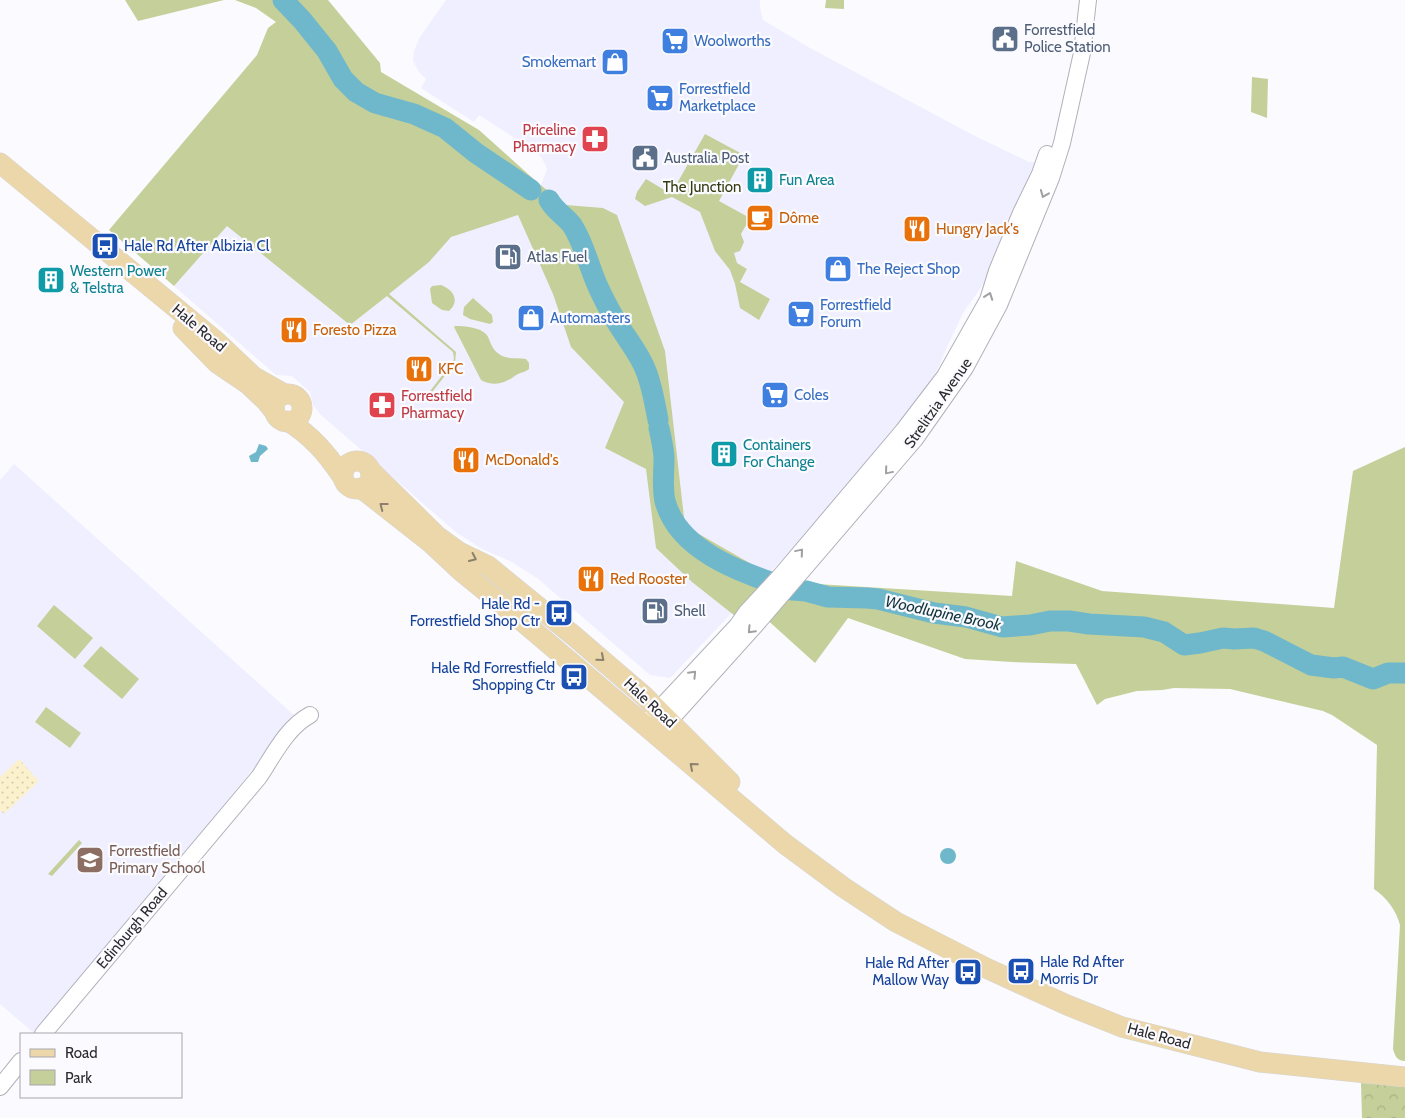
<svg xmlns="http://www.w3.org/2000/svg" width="1405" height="1118" font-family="Cabin,sans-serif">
	<defs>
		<pattern id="forest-crowns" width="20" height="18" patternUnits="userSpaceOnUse" patternTransform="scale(1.25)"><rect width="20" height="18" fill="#c4cf99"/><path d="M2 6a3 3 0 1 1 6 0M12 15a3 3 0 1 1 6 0" fill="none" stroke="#a9b284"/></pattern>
		<pattern id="sand-dots" width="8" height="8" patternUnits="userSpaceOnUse" patternTransform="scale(1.25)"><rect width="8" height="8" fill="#fbf1cc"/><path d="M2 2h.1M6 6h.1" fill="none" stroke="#d7cfb0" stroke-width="1.8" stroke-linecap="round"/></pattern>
	</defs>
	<rect width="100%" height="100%" fill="#fafaff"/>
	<g fill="#f0efff">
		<path d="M 446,0 L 760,0 L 760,8 L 763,20 L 810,48 L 973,135 L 1029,162 L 1035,162 L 991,271 L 985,282 L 963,313 L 947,347 L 940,364 L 927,389 L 904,419 L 802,539 L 670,678 L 650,675 L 537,578 L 510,561 L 482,549 L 457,533 L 321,415 L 313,405 L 310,392 L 292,376 L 276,375 L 174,286 L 243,207 L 428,249 L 525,201 L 541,185 L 547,169 L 542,158 L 533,150 L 479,115 L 474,122 L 421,88 L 426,79 L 419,72 L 413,61 L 414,51 L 420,37 Z"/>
		<path d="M 14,464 L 295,716 L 42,1034 L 35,1034 L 0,1004 L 0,480 Z"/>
	</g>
	<g fill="#c4cf99">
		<path d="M 125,0 L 224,0 L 138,21 Z"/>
		<path d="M 235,0 L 328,0 L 380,63 L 381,72 L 479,130 L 538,183 L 566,205 L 603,208 L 617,215 L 665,351 L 685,526 L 774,577 L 817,584 L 1012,596 L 1016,561 L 1102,591 L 1334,608 L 1353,471 L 1405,447 L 1405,1061 C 1397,1061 1395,1056 1393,1049 L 1400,925 C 1396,910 1387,898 1374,889 L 1377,745 L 1332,715 L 1323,711 L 1230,689 L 1174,688 L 1162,690 L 1137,691 L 1105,699 L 1097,705 L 1076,664 L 1012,662 L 965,659 L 848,618 L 815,663 L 763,616 L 735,616 L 692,582 L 656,548 L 646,469 L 605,448 L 624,402 L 571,347 L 553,294 L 518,215 L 451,237 L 429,262 L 389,294 L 456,352 L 455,363 L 425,401 L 424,399 L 451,364 L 454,359 L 453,352 L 387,296 L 350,325 L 227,226 L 174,286 L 109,230 L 257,55 L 268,28 L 276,22 L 256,8 Z"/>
		<path d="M 826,0 L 844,0 L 844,9 L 825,8 Z"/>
		<path d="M 1252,77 L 1268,79 L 1267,118 L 1251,112 Z"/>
		<path d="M 705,134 L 744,155 L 719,201 L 750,218 L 741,234 L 744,242 L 740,251 L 734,253 L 737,263 L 747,269 L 740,282 L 770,299 L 759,320 L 740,308 L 735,284 L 730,270 L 715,251 L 700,212 L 672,197 L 645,206 L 635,199 L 637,192 L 646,179 L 671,194 Z"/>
		<path d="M 441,285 C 454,290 460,301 449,311 L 442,310 L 432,303 L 430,289 L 432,286 Z"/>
		<path d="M 473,298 L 492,315 L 493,322 L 490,324 L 470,319 L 463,315 L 464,307 Z"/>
		<path d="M 455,326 C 465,326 479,327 486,334 C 491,340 490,348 499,354 C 507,360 516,357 526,359 L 529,363 L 529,369 C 525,372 523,372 518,374 C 515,375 512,379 508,380 C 499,385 490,385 481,380 L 454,327 Z"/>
		<path d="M 54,605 L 93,638 L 75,659 L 37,626 Z"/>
		<path d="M 101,646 L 139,679 L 122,699 L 83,666 Z"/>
		<path d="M 46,707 L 81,733 L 70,748 L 35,722 Z"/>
		<path d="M 79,840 L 82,843 L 52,876 L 48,874 Z"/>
	</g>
	<path fill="url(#forest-crowns)" d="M 1361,1083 L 1405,1085 L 1405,1118 L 1362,1118 Z"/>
	<path fill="url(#sand-dots)" d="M 19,759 L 39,781 L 4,814 L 0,810 L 0,777 Z"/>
	<g fill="#6fb8cb">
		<path d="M 259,444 L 266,446 L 268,449 L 260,456 L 258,462 L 251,462 L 249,456 L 256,452 Z"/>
		<circle cx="948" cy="856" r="8"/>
	</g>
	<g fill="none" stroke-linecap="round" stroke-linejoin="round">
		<g stroke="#6fb8cb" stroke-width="21">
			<path d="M 283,0 L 302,20 L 327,51 L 343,79 L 356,92 L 375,103 L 414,114 L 445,128 L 476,153 L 531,190"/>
			<path d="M 549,200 C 555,211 565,216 572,225 C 585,245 589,268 599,289 C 604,299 609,310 615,319 C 625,337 639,352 646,371 C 652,386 655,404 658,420"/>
			<path d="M 659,428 C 661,438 664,449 664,459 C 664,473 662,487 665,501 C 679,554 748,574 793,590 L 806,591 L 828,597 L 867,598 L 878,599 L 934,613 L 966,617 L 1002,627 L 1030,625 L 1050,621 L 1069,621 L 1089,624 L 1144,627 L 1164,632 L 1184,645 L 1200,643 L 1223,638 L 1234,639 L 1254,638 L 1264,641 L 1311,665 L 1334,668 L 1343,667 L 1373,679 L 1388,673 L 1405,673"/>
		</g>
		<defs>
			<g id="minor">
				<path d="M 650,719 L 737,626 L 746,613 L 783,573 L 903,431 L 945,376 L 988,300 L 997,271 L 1021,213 L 1040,174 L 1047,154"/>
				<path d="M 662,729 L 759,621 L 915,439 L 965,368 L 999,305 L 1051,178 L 1062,143 L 1082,53 L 1088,0"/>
				<path d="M 43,1034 L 259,777 C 273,756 287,727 310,715"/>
				<path d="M 0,1087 L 21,1061"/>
			</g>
			<g id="major">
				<path d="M 0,163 L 216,341 L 254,377 L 284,394"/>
				<path d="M 183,328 L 217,363 L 248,384 L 266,401 L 275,412"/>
				<circle cx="288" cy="408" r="14"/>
				<path d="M 288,421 C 312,436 327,454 342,476"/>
				<circle cx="357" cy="475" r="14"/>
				<path d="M 370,470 L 437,536 L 459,552 L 488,566 L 574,636 L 644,696 L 730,782"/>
				<path d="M 361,488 L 431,543 L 461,571 L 509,610 L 785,844 L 843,887 L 896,922 L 986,968 L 1067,1005 L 1122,1027 L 1260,1062 L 1405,1077"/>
			</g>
		</defs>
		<use href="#minor" stroke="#b1b1b9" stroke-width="18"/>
		<use href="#major" stroke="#d5d5d5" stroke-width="21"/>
		<use href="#minor" stroke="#fff" stroke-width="16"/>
		<use href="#major" stroke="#ecd7ab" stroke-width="20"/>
	</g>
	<defs><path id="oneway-chevron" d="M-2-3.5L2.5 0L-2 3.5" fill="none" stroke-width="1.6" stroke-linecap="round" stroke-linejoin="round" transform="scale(1.25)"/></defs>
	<g stroke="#a0a0a1">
		<use href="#oneway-chevron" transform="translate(1044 194) rotate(112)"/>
		<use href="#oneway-chevron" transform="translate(989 296) rotate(-70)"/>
		<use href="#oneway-chevron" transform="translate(888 471) rotate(130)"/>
		<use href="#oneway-chevron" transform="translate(800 552) rotate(-50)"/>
		<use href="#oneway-chevron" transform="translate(751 630) rotate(133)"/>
		<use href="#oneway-chevron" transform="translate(693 674) rotate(-46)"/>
	</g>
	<g stroke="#8c816c">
		<use href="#oneway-chevron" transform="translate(383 506) rotate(-142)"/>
		<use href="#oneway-chevron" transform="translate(473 558) rotate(25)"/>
		<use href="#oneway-chevron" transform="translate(601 658) rotate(40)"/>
		<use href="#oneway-chevron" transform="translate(693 766) rotate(-139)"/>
	</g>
	<defs>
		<symbol id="civic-square" viewBox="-11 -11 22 22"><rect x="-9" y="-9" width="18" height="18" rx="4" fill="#5c6f8a" stroke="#fafaff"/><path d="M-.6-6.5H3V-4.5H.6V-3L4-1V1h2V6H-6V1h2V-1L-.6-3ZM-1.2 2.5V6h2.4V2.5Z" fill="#fff"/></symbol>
		<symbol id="supermarket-square" viewBox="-11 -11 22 22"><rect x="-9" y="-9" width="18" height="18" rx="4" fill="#3f7fe0" stroke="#fafaff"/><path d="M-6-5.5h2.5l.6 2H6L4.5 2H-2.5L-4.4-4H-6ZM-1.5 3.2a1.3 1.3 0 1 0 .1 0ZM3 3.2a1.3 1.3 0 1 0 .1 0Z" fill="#fff"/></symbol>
		<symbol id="shop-square" viewBox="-11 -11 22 22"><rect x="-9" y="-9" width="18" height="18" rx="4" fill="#3f7fe0" stroke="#fafaff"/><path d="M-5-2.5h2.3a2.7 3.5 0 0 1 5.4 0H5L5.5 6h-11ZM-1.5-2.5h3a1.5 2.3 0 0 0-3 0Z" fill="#fff"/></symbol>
		<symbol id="pharmacy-square" viewBox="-11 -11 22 22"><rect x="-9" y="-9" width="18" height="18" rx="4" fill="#e0444e" stroke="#fafaff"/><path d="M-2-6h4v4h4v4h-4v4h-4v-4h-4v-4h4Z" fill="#fff"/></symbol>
		<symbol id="building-square" viewBox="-11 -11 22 22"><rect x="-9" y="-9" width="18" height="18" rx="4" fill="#0f9aa8" stroke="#fafaff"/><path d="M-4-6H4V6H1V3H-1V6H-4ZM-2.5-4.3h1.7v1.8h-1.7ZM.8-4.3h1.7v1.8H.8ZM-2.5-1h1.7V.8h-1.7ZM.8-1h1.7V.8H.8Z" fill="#fff"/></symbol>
		<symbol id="cafe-square" viewBox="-11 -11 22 22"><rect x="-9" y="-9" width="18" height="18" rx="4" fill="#e8710a" stroke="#fafaff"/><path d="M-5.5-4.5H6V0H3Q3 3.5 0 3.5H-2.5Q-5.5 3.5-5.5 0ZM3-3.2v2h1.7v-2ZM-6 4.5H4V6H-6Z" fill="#fff"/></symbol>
		<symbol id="restaurant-square" viewBox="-11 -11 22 22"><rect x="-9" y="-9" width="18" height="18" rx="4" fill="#e8710a" stroke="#fafaff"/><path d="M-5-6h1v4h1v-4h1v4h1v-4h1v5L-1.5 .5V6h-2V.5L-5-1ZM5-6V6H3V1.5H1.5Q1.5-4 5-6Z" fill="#fff"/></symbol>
		<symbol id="bus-square" viewBox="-11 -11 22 22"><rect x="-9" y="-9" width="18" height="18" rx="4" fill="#1a4fb4" stroke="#fafaff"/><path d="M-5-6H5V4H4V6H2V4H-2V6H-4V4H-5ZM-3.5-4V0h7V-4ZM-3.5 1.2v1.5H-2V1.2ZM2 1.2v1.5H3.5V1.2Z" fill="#fff"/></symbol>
		<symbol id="fuel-square" viewBox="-11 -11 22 22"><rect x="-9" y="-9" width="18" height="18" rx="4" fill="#5c6f8a" stroke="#fafaff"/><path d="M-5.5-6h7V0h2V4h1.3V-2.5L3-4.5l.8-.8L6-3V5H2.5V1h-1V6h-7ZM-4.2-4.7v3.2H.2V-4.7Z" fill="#fff"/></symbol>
		<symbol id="school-square" viewBox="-11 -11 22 22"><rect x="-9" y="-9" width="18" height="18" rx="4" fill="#8d6e63" stroke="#fafaff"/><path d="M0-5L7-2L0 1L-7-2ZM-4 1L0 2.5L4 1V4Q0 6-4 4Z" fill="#fff"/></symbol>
	</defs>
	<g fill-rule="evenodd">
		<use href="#civic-square" x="989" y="23" width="32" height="32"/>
		<use href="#supermarket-square" x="659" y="25" width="32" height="32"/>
		<use href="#shop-square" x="599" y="46" width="32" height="32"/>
		<use href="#supermarket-square" x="644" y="82" width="32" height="32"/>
		<use href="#pharmacy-square" x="579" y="123" width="32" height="32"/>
		<use href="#civic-square" x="629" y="142" width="32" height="32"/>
		<use href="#building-square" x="744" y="164" width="32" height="32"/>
		<use href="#cafe-square" x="744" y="202" width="32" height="32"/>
		<use href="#restaurant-square" x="901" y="213" width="32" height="32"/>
		<use href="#bus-square" x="89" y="230" width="32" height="32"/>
		<use href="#fuel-square" x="492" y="241" width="32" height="32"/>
		<use href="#shop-square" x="822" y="253" width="32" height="32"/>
		<use href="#building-square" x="35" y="264" width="32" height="32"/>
		<use href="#supermarket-square" x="785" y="298" width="32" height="32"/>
		<use href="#shop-square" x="515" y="302" width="32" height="32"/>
		<use href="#restaurant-square" x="278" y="314" width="32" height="32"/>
		<use href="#restaurant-square" x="403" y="353" width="32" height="32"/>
		<use href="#supermarket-square" x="759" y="379" width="32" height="32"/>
		<use href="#pharmacy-square" x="366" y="389" width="32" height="32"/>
		<use href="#building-square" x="708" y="438" width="32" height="32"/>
		<use href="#restaurant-square" x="450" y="444" width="32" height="32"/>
		<use href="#restaurant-square" x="575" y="563" width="32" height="32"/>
		<use href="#fuel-square" x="639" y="595" width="32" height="32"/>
		<use href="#bus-square" x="543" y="597" width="32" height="32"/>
		<use href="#bus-square" x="558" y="661" width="32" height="32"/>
		<use href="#school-square" x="74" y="844" width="32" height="32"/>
		<use href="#bus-square" x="1005" y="955" width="32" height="32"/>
		<use href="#bus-square" x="952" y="956" width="32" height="32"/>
	</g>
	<g text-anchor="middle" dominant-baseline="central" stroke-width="4.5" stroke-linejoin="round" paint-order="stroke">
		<g font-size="15" fill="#4e5e75" stroke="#fafaff" text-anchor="start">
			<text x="1024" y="30">Forrestfield<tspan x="1024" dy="17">Police Station</tspan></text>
			<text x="664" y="158">Australia Post</text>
			<text x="527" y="257">Atlas Fuel</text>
			<text x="674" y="611">Shell</text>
		</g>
		<g font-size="15" fill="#366cbe" stroke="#fafaff" text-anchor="start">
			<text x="694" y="41">Woolworths</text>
			<text x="596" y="62" text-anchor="end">Smokemart</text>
			<text x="679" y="89">Forrestfield<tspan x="679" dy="17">Marketplace</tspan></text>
			<text x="857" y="269">The Reject Shop</text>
			<text x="820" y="305">Forrestfield<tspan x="820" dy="17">Forum</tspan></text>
			<text x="550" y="318">Automasters</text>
			<text x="794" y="395">Coles</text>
		</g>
		<g font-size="15" fill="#be3a42" stroke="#fafaff" text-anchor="end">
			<text x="576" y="130">Priceline<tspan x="576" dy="17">Pharmacy</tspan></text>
			<text x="401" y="396" text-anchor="start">Forrestfield<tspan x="401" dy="17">Pharmacy</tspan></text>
		</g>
		<g font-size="15" fill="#0d838f" stroke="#fafaff" text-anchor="start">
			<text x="779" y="180">Fun Area</text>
			<text x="70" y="271">Western Power<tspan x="70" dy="17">&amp; Telstra</tspan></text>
			<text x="743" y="445">Containers<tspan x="743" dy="17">For Change</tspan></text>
		</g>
		<g font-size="15" fill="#333a0e" stroke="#fafaff">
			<text x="702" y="187">The Junction</text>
		</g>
		<g font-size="15" fill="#c56008" stroke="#fafaff" text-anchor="start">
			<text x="779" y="218">Dôme</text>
			<text x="936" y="229">Hungry Jack's</text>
			<text x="313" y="330">Foresto Pizza</text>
			<text x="438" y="369">KFC</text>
			<text x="485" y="460">McDonald's</text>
			<text x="610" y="579">Red Rooster</text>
		</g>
		<g font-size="15" fill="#164399" stroke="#fafaff" text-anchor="end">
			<text x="124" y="246" text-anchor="start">Hale Rd After Albizia Cl</text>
			<text x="540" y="604">Hale Rd -<tspan x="540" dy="17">Forrestfield Shop Ctr</tspan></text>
			<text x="555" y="668">Hale Rd Forrestfield<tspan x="555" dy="17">Shopping Ctr</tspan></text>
			<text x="1040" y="962" text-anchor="start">Hale Rd After<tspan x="1040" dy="17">Morris Dr</tspan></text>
			<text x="949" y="963">Hale Rd After<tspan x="949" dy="17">Mallow Way</tspan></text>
		</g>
		<g font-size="15" fill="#2b2b2e" stroke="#fafaff">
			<text transform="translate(199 328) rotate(40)">Hale Road</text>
			<text transform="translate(938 403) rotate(-55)">Strelitzia Avenue</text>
			<text transform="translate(650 703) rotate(43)">Hale Road</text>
			<text transform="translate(132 928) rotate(-50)">Edinburgh Road</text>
			<text transform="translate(1159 1036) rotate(15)">Hale Road</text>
		</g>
		<g font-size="15" fill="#785e54" stroke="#fafaff" text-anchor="start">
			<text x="109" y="851">Forrestfield<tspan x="109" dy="17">Primary School</tspan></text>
		</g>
		<g font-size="16" font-style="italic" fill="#12363e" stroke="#fafaff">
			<text transform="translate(943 613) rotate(12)">Woodlupine Brook</text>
		</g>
	</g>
	<rect x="20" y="1033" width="162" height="65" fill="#fafaff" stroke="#a7a7ab"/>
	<rect x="30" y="1049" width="25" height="8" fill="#ecd7ab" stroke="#a7a7ab"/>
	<text x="65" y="1058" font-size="15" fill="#2b2b2e">Road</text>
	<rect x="30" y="1070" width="25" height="15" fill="#c4cf99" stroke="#a7a7ab"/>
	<text x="65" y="1083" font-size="15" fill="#2b2b2e">Park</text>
</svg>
